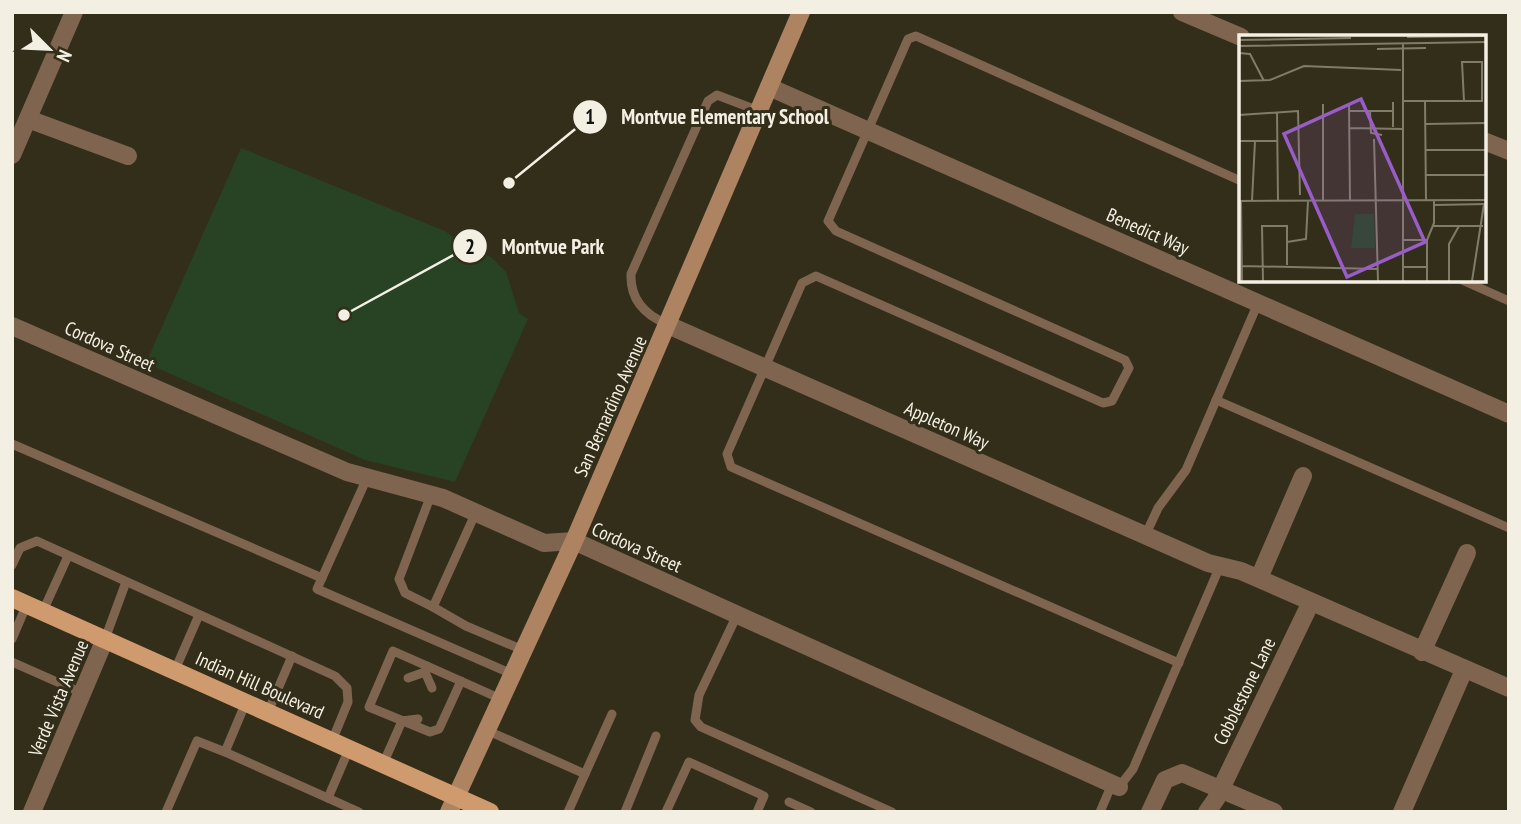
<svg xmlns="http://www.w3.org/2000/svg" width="1521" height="824" font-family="'PT Sans Narrow',sans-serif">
	<rect width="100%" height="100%" fill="#332e1a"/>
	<path fill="#274324" d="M 241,148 L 445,231 L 465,246 L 491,257 L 506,272 L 519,313 L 528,319 L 455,482 L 365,460 L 146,363 Z"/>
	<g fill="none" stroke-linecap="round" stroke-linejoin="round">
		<g stroke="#7f6550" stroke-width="9">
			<path d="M 1462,280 L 1509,301"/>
			<path d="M 667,324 C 645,315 630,300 631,274 L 708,101 L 717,95 L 759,111"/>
			<path d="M 1216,400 L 1509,528"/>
			<path d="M 12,444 L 322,578"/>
			<path d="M 367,478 L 317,589 L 512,674"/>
			<path d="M 431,495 L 399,579 L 405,593 L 433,607 L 476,512"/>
			<path d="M 1145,536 L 1158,508 L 1186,470 L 1258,303"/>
			<path d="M 12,565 L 20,548 L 37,541 L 335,676 L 347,688 L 348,702 L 332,741"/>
			<path d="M 433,607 L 466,626 L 523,650"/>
			<path d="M 43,611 L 68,556"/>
			<path d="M 737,615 L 699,695 L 695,720 L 701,727 L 892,812"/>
			<path d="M 12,639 L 27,604"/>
			<path d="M 105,639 L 126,582"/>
			<path d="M 12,662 L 82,693"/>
			<path d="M 1179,663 L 731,467 L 727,454 L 802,283 L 816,276 L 1103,403 L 1112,401 L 1129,368 L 1125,360 L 836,231 L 828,221 L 908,39 L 916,36 L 1241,181"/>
			<path d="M 427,666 L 393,651 L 369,707 L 430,732 L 439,729 L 461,681"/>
			<path d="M 175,670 L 199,615"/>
			<path d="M 425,672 L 432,688"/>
			<path d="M 408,678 L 425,672 L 427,666 L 501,699"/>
			<path d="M 268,712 L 292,656"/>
			<path d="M 486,730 L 585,774 L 568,812"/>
			<path d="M 225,752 L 359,812"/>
			<path d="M 383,764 L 402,721 L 418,719"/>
			<path d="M 585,774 L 612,714"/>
			<path d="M 1119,787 L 1133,769 L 1220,566"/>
			<path d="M 328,798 L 349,749"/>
			<path d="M 789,802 L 811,812"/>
			<path d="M 166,812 L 197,741 L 225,752 L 246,702"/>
			<path d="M 625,812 L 656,736"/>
			<path d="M 666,812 L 689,762 L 764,796 L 757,812"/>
			<path d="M 1100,812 L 1112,784"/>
		</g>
		<g stroke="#7f6550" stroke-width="18">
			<path d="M 1182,12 L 1241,37"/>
			<path d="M 769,87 L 1509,414"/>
			<path d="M 28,119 L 128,156"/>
			<path d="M 1484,141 L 1509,151"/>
			<path d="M 12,155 L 74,12"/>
			<path d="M 668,325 L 1208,563 L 1241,571 L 1509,688"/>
			<path d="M 12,326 L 347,472 L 443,498 L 544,543 L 574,541 L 1119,787"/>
			<path d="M 1259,578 L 1303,476"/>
			<path d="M 1422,652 L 1467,553"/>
			<path d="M 32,812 L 105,639"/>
			<path d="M 1150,812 L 1165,780 L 1182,773 L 1274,812"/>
			<path d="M 1207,812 L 1216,799 L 1311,602"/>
			<path d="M 1402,812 L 1464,670"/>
		</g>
		<path stroke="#ad8362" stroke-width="18" d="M 449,812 L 574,541 L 801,12"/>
		<path stroke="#d09a6f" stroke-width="18" d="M 12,598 L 490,812"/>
	</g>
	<g text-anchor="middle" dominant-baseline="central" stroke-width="6" stroke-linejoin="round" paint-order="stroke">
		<g font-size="19" fill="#f3f0e3" stroke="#332e1a">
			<text transform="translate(1148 231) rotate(24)">Benedict Way</text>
			<text transform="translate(110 346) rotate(24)">Cordova Street</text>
			<text transform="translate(610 406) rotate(-66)">San Bernardino Avenue</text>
			<text transform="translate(947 425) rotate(24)">Appleton Way</text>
			<text transform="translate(637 547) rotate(24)">Cordova Street</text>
			<text transform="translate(260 685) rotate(24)">Indian Hill Boulevard</text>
			<text transform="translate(1244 691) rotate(-64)">Cobblestone Lane</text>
			<text transform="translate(58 698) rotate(-67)">Verde Vista Avenue</text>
		</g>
	</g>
	<g transform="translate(1239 35)">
		<rect width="247" height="247" fill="#332e1a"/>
		<path d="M 116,179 L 135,179 L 136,213 L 112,213 Z" fill="#274324"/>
		<path fill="none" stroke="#807c6a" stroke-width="2" d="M 168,2 L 247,1M 0,5 L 112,3M 0,11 L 247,7M 138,14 L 187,13M 0,18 L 11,19 L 25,46M 0,46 L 31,45 L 65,31 L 162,35M 163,66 L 244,66M 186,66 L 187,166M 225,66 L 223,27 L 243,27 L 243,66M 154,67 L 154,92M 84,69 L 84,166M 110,70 L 111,165M 110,76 L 154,76M 131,76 L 132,98 L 143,100M 38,78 L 39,166M 0,80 L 59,76 L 61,160M 187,89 L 247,88M 110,93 L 164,94M 135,104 L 139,246M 0,106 L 38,106M 187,115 L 247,115M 187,140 L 247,140M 0,166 L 247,165M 2,166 L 3,246M 13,166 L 16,106M 195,170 L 247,169M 194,191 L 244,191M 164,205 L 188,205M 48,207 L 67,204 L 69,166M 3,231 L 139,234M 164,232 L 188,232M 24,246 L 23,191 L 48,191 L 48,230M 164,246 L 164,8M 188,246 L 188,205 L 195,188 L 195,166M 210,246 L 210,209 L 220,191M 233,246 L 245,169"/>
		<path fill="#995dc8" fill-opacity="0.15" stroke="#995dc8" stroke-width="3.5" d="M 122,64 L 186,207 L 108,242 L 45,99 Z"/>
		<rect width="247" height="247" fill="none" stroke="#f3f0e3" stroke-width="3.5"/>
	</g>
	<path fill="none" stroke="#f3f0e3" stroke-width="2.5" d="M509 183L590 117M344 315L470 246"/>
	<g fill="#f3f0e3" stroke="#332e1a" stroke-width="2.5">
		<circle cx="509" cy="183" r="7"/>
		<circle cx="344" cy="315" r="7"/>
		<circle cx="590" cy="117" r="18"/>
		<circle cx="470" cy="246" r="18"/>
	</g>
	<g font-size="21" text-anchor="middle" font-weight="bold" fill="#111">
		<text x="590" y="124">1</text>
		<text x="470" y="254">2</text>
	</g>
	<g font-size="21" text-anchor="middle" font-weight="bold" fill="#f3f0e3" stroke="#332e1a" stroke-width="6" stroke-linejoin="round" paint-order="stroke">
		<text x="725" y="124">Montvue Elementary School</text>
		<text x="553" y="254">Montvue Park</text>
	</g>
	<rect width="1521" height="824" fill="none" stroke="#f3f0e3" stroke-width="28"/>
	<g transform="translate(49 49) rotate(114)" stroke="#332e1a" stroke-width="5" paint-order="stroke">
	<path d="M0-5L12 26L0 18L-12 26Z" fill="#f3f0e3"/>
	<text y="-10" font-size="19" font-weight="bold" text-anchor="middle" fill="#f3f0e3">N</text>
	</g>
</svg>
